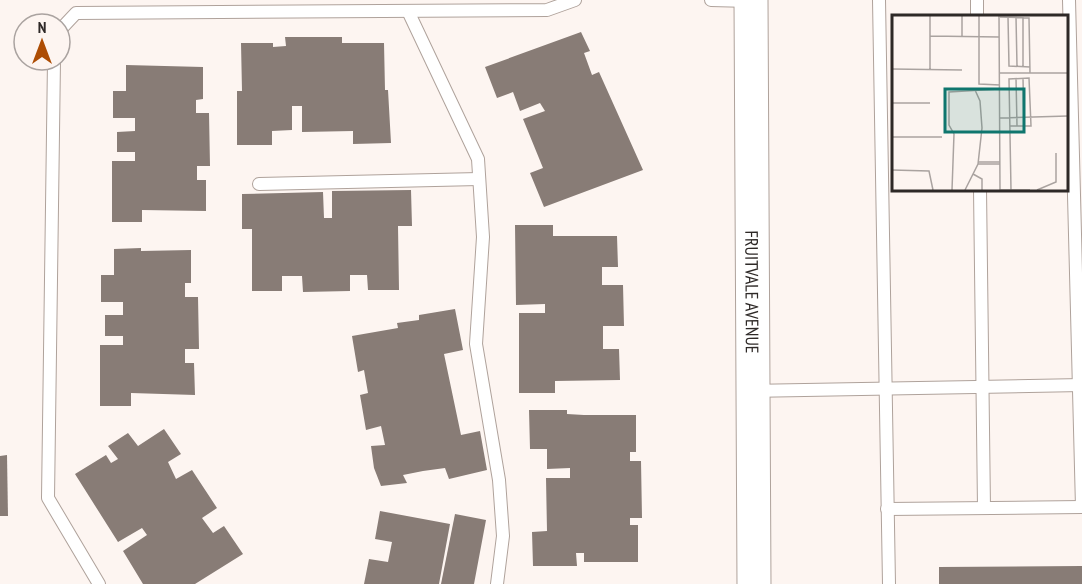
<svg xmlns="http://www.w3.org/2000/svg" width="1082" height="584" font-family="'PT Sans Narrow',sans-serif">
	<rect width="100%" height="100%" fill="#fdf5f1"/>
	<g fill="#887c76">
		<path d="M 581,32 L 590,51 L 584,53 L 592,75 L 599,72 L 643,170 L 544,207 L 530,173 L 543,168 L 523,119 L 545,111 L 540,103 L 520,111 L 513,92 L 497,98 L 485,67 Z"/>
		<path d="M 285,37 L 342,37 L 342,43 L 384,43 L 385,90 L 388,90 L 391,143 L 353,144 L 353,131 L 302,132 L 302,106 L 292,106 L 292,130 L 272,131 L 272,145 L 237,145 L 237,91 L 242,91 L 241,43 L 273,43 L 273,47 L 286,46 Z"/>
		<path d="M 126,65 L 203,67 L 203,99 L 196,100 L 196,113 L 209,113 L 210,166 L 197,166 L 197,180 L 206,180 L 206,211 L 142,210 L 142,222 L 112,222 L 112,161 L 135,161 L 135,152 L 117,152 L 117,132 L 135,131 L 135,118 L 113,118 L 113,91 L 126,91 Z"/>
		<path d="M 411,190 L 412,226 L 398,226 L 399,290 L 368,290 L 367,275 L 350,275 L 350,291 L 303,292 L 302,276 L 282,276 L 282,291 L 252,291 L 252,229 L 242,229 L 242,194 L 323,192 L 324,218 L 332,218 L 332,191 Z"/>
		<path d="M 515,225 L 553,225 L 553,236 L 617,236 L 618,267 L 602,267 L 602,285 L 623,285 L 624,326 L 603,326 L 603,349 L 619,349 L 620,380 L 555,381 L 555,393 L 519,393 L 519,313 L 545,313 L 545,304 L 516,305 Z"/>
		<path d="M 141,248 L 141,251 L 191,250 L 191,283 L 185,283 L 185,297 L 198,297 L 199,349 L 185,349 L 185,363 L 194,363 L 195,395 L 131,393 L 131,406 L 100,406 L 100,345 L 123,345 L 123,336 L 105,336 L 105,315 L 123,315 L 123,302 L 101,302 L 101,275 L 114,275 L 114,249 Z"/>
		<path d="M 455,309 L 463,350 L 444,354 L 461,435 L 480,431 L 487,470 L 449,479 L 445,468 L 423,471 L 403,475 L 407,483 L 381,486 L 374,468 L 371,446 L 385,445 L 381,426 L 366,430 L 360,395 L 368,393 L 364,370 L 358,372 L 352,336 L 398,328 L 397,323 L 419,320 L 419,315 Z"/>
		<path d="M 529,410 L 567,410 L 567,414 L 584,415 L 636,415 L 636,452 L 630,452 L 630,461 L 641,461 L 642,518 L 630,518 L 630,525 L 638,525 L 638,562 L 584,562 L 584,553 L 576,553 L 577,566 L 533,566 L 532,532 L 547,531 L 546,478 L 570,478 L 570,468 L 547,469 L 547,449 L 530,449 Z"/>
		<path d="M 164,429 L 181,454 L 168,462 L 176,479 L 192,470 L 217,508 L 202,518 L 213,533 L 224,526 L 243,554 L 195,584 L 143,584 L 123,551 L 147,535 L 142,528 L 118,542 L 75,474 L 106,455 L 111,463 L 118,459 L 108,446 L 128,433 L 138,446 Z"/>
		<path d="M 7,455 L 8,516 L 0,516 L 0,456 Z"/>
		<path d="M 380,511 L 450,524 L 439,584 L 364,584 L 369,559 L 388,562 L 392,542 L 375,539 Z"/>
		<path d="M 455,514 L 486,520 L 474,584 L 441,584 Z"/>
		<path d="M 1082,566 L 1082,584 L 939,584 L 939,567 Z"/>
	</g>
	<g fill="none" stroke-linecap="round" stroke-linejoin="round">
		<defs>
			<g id="lane">
				<path d="M 711,0 L 749,1"/>
				<path d="M 879,0 L 889,584"/>
				<path d="M 977,0 L 977,16"/>
				<path d="M 1069,0 L 1082,507"/>
				<path d="M 408,11 L 478,159 L 483,237 L 476,344 L 499,480 L 503,536 L 497,584"/>
				<path d="M 60,30 L 76,13 L 547,10 L 575,0"/>
				<path d="M 54,60 L 48,498 L 99,584"/>
				<path d="M 259,184 L 479,179"/>
				<path d="M 980,189 L 984,508"/>
				<path d="M 753,391 L 1082,385"/>
				<path d="M 887,509 L 1082,507"/>
			</g>
			<g id="secondary">
				<path id="s1" d="M 751,0 L 754,584"/>
			</g>
		</defs>
		<use href="#lane" stroke="#afa29b" stroke-width="14"/>
		<use href="#secondary" stroke="#afa29b" stroke-width="35"/>
		<use href="#lane" stroke="#fff" stroke-width="12"/>
		<use href="#secondary" stroke="#fff" stroke-width="33"/>
	</g>
	<g text-anchor="middle" dominant-baseline="central" stroke-width="4.5" stroke-linejoin="round" paint-order="stroke">
		<g font-size="18" fill="#2e2927" stroke="#fdf5f1">
			<text stroke="none"><textPath href="#s1" startOffset="292">FRUITVALE AVENUE</textPath></text>
		</g>
	</g>
	<g transform="translate(892 15)">
		<rect width="176" height="176" fill="#fdf5f1"/>
		<path fill="none" stroke="#aaa3a0" stroke-width="1.5" d="M 87,0 L 87,69 L 108,70M 107,0 L 108,175M 108,2 L 137,3 L 138,58M 116,2 L 117,51 L 138,52M 124,2 L 125,51M 131,2 L 131,52M 38,21 L 107,22M 70,22 L 70,0M 0,54 L 70,55M 38,55 L 38,0M 108,58 L 176,58M 124,63 L 125,111M 131,63 L 132,111M 0,88 L 38,88M 108,103 L 176,101M 118,111 L 139,111 L 137,63 L 117,64 L 119,175M 0,122 L 50,122M 86,147 L 108,147M 86,149 L 108,149M 0,155 L 37,156 L 41,175M 81,159 L 90,164 L 90,175M 60,175 L 62,119 L 57,110 L 57,77 L 107,74M 73,175 L 86,149 L 90,113 L 88,86 L 83,75M 108,175 L 138,175M 145,175 L 164,167 L 164,138"/>
		<path fill="#0f766e" fill-opacity="0.15" stroke="#0f766e" stroke-width="3" d="M 53,74 L 132,74 L 132,117 L 53,117 Z"/>
		<rect width="176" height="176" fill="none" stroke="#2e2927" stroke-width="3"/>
	</g>
	<g transform="translate(42 42)"><circle r="28" fill="#fdf5f1" stroke="#aaa3a0" stroke-width="1.5"/>
	<path d="M0-4.5L10 22L0 15L-10 22Z" fill="#ad4d04"/>
	<text y="-9" font-size="16" font-weight="bold" text-anchor="middle" fill="#2e2927">N</text>
	</g>
</svg>
